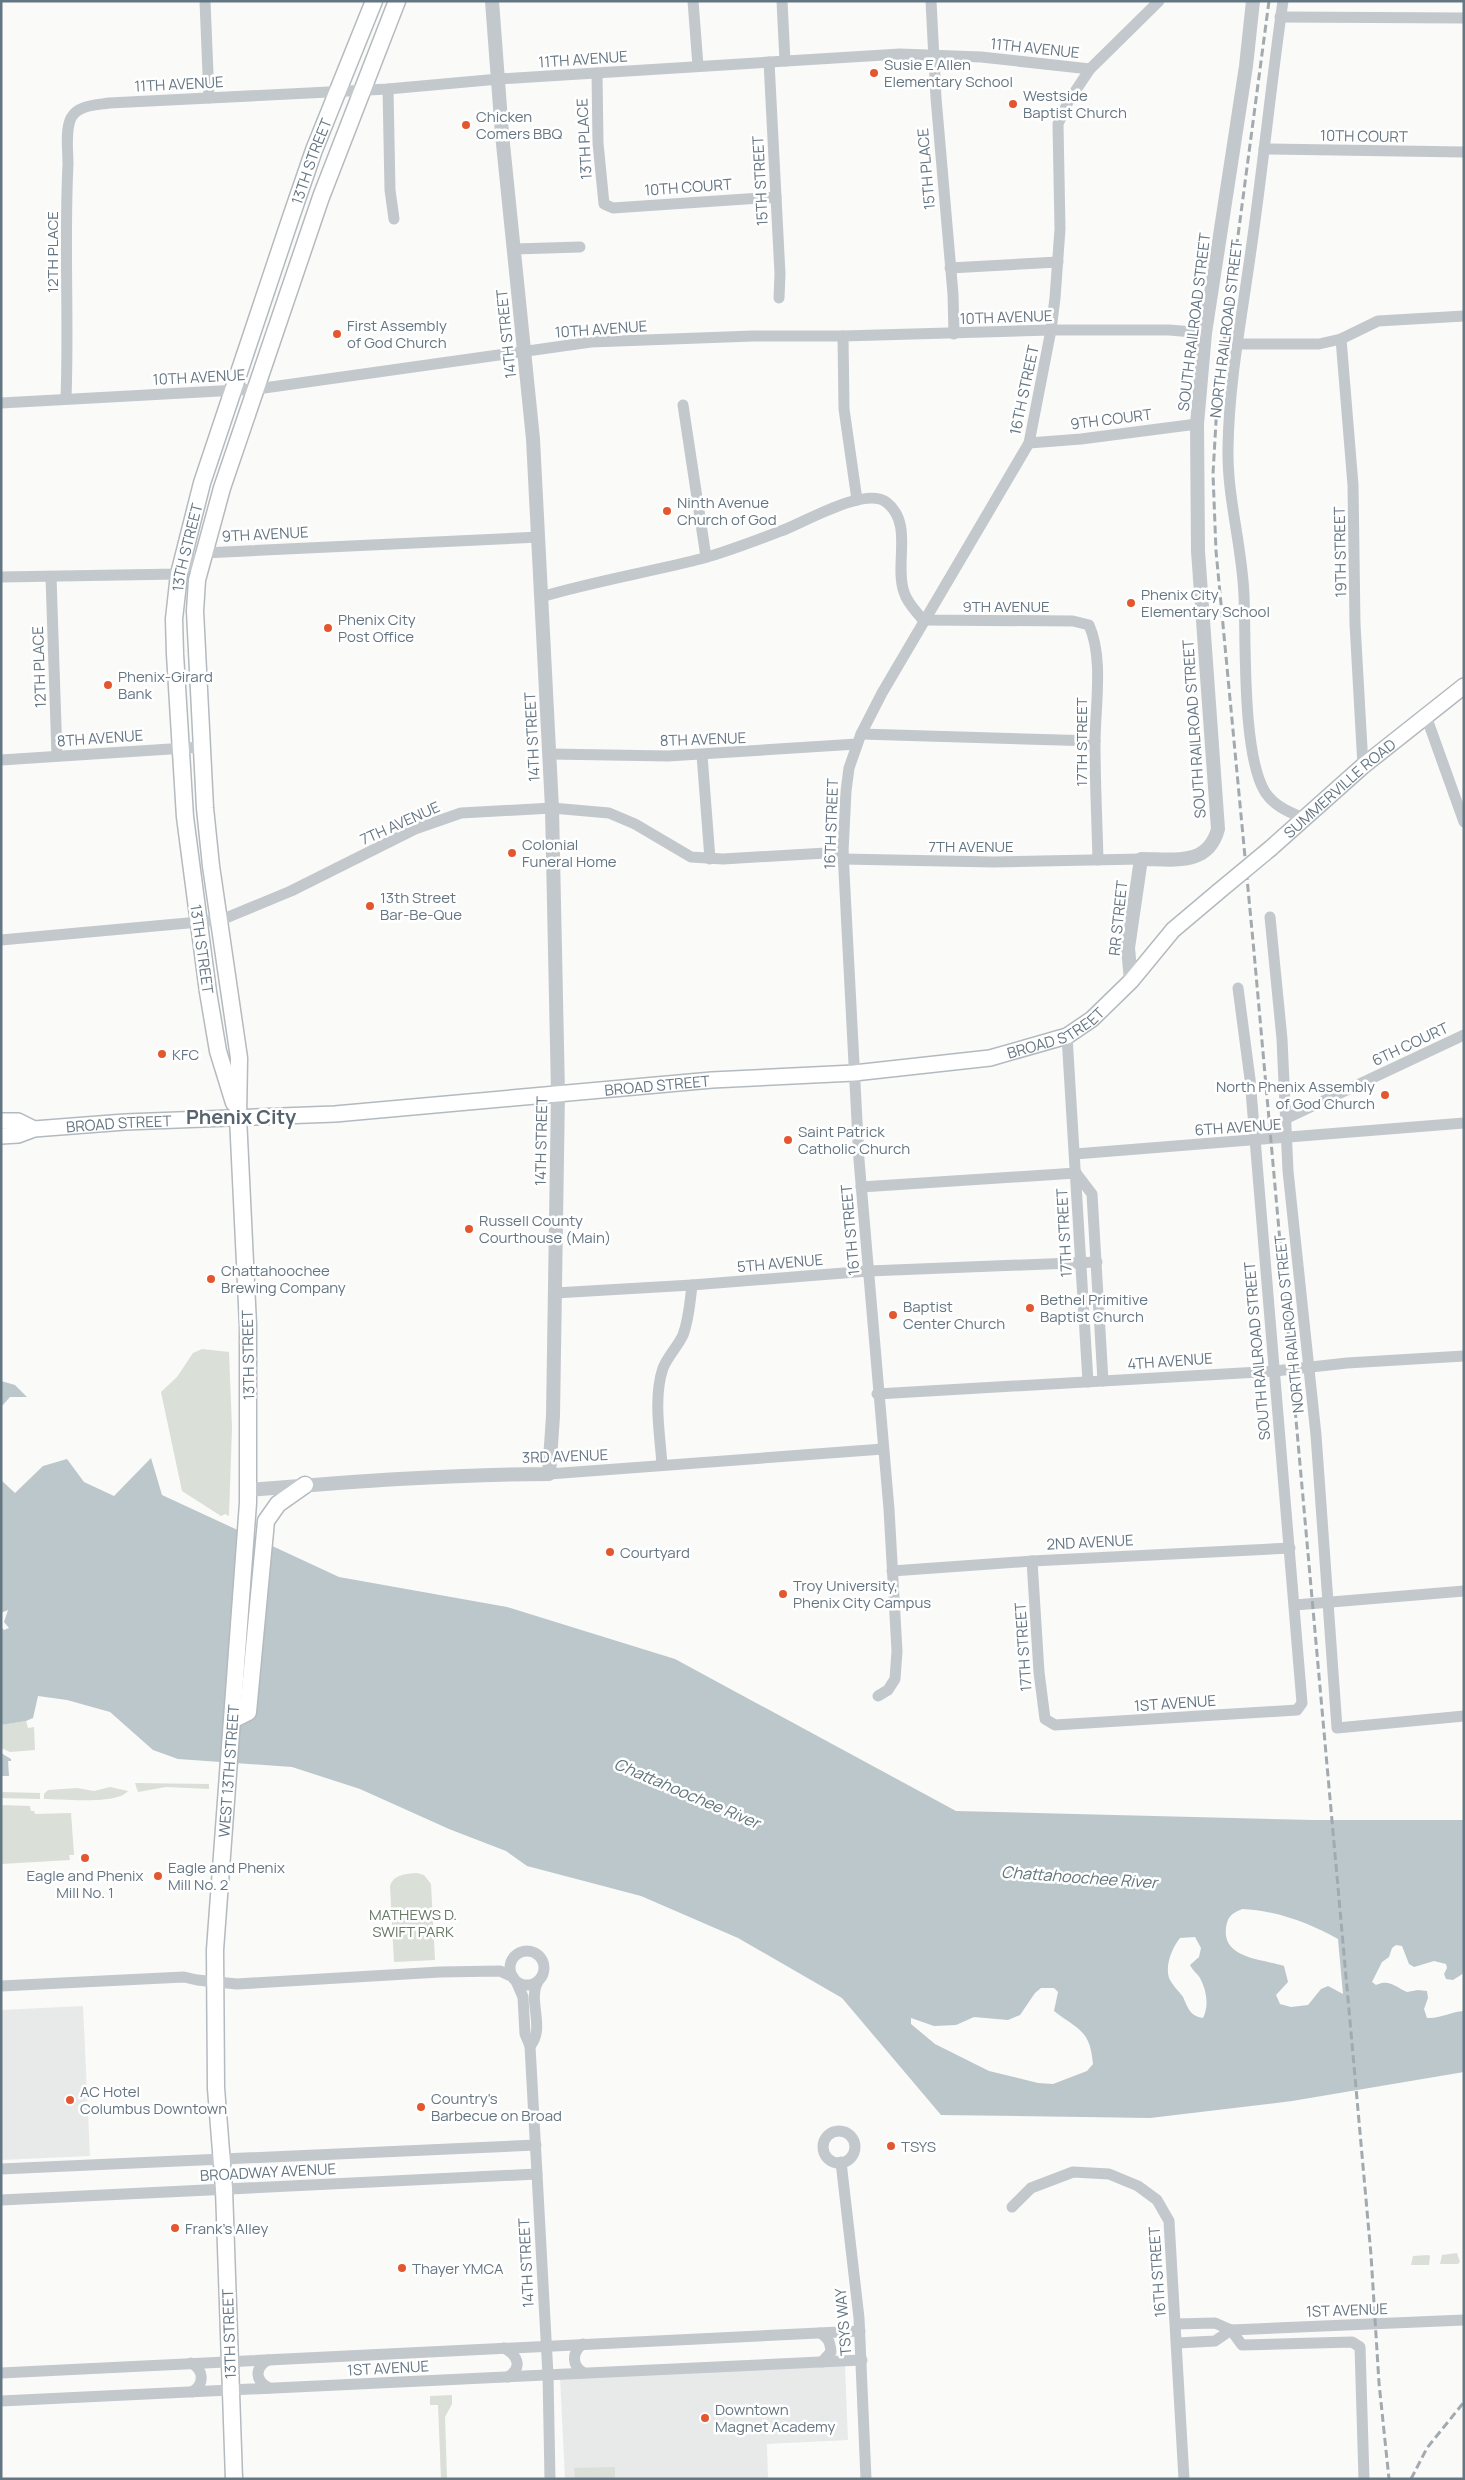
<svg xmlns="http://www.w3.org/2000/svg" width="1465" height="2480" font-family="Manrope,sans-serif">
	<rect width="100%" height="100%" fill="#fafaf8"/>
	<g fill="#e8e9e9">
		<path d="M 83,2006 L 90,2156 L 1,2160 L 1,2010 Z"/>
		<path d="M 845,2366 L 848,2440 L 767,2444 L 768,2479 L 565,2479 L 560,2377 Z"/>
	</g>
	<g fill="#dadfd7">
		<path d="M 202,1349 L 229,1352 L 232,1428 L 229,1516 L 225,1514 L 221,1516 L 182,1491 L 161,1392 L 177,1377 L 193,1353 Z"/>
		<path d="M 26,1721 L 28,1728 L 34,1727 L 35,1750 L 10,1752 L 1,1748 L 1,1725 Z"/>
		<path d="M 135,1783 L 209,1784 L 209,1789 L 166,1787 L 138,1792 Z"/>
		<path d="M 110,1787 L 128,1791 C 117,1805 61,1799 44,1799 L 44,1794 L 48,1790 L 77,1788 L 94,1791 Z"/>
		<path d="M 1,1792 L 40,1793 L 40,1799 L 1,1798 Z"/>
		<path d="M 1,1805 L 30,1806 L 31,1811 L 34,1811 L 35,1814 L 71,1813 L 74,1855 L 69,1855 L 70,1860 L 1,1864 Z"/>
		<path d="M 417,1873 L 424,1875 L 431,1884 L 435,1960 L 394,1962 L 390,1886 C 394,1874 406,1874 417,1873 Z"/>
		<path d="M 1457,2253 L 1460,2262 L 1458,2264 L 1440,2264 L 1442,2255 Z"/>
		<path d="M 1428,2255 L 1430,2256 L 1429,2265 L 1411,2265 L 1413,2256 Z"/>
		<path d="M 452,2395 L 452,2404 L 445,2417 L 447,2479 L 441,2479 L 438,2405 L 430,2405 L 430,2396 Z"/>
		<path d="M 615,2467 L 615,2479 L 575,2479 L 574,2468 Z"/>
	</g>
	<g fill="#bbc7cb" fill-rule="evenodd">
		<path d="M 1,1381 L 15,1385 L 27,1397 L 10,1397 L 1,1407 Z"/>
		<path d="M 151,1458 L 162,1495 L 339,1577 L 507,1607 L 675,1659 L 956,1811 L 1312,1820 L 1464,1820 L 1464,1973 L 1453,1980 L 1446,1979 L 1444,1974 L 1447,1968 L 1446,1964 L 1434,1961 L 1414,1967 L 1409,1964 L 1402,1946 L 1396,1945 L 1392,1948 L 1389,1957 L 1382,1962 L 1372,1982 L 1376,1985 C 1390,1979 1395,1987 1407,1992 L 1418,1990 L 1427,1991 L 1428,1998 L 1424,2009 L 1427,2018 C 1440,2019 1449,2012 1464,2011 L 1464,2072 L 1292,2101 L 1150,2118 L 941,2115 L 842,1998 L 738,1938 L 641,1896 L 527,1866 L 506,1851 L 449,1829 L 360,1789 L 292,1767 L 178,1759 L 153,1750 L 110,1712 L 67,1700 L 38,1696 L 33,1718 L 26,1721 L 1,1725 L 1,1627 L 4,1630 L 9,1628 L 4,1622 L 8,1610 L 1,1613 L 1,1480 L 15,1493 L 43,1466 L 67,1459 L 84,1482 L 114,1496 ZM 1242,1909 C 1274,1910 1310,1923 1338,1939 L 1343,1994 L 1328,1986 L 1321,1989 L 1308,2005 L 1291,2007 L 1280,2004 L 1276,1995 L 1288,1982 L 1284,1966 C 1263,1959 1222,1959 1226,1928 C 1228,1916 1231,1914 1242,1909 ZM 1195,1937 L 1201,1948 L 1199,1957 L 1190,1965 C 1193,1971 1197,1973 1200,1978 C 1207,1991 1209,2006 1203,2018 C 1190,2016 1188,2008 1183,1997 C 1179,1991 1172,1985 1169,1978 C 1165,1965 1172,1948 1180,1938 ZM 1041,1988 L 1054,1988 L 1058,1992 L 1054,2011 C 1078,2030 1090,2029 1093,2064 L 1087,2071 L 1053,2084 L 1038,2083 L 989,2071 L 935,2044 L 911,2024 L 911,2018 L 934,2026 L 956,2025 L 974,2017 L 1008,2020 L 1020,2015 L 1035,1993 Z"/>
		<path d="M 1,1753 L 11,1759 L 11,1761 L 8,1761 L 9,1776 L 1,1776 Z"/>
	</g>
	<g fill="none" stroke-linecap="round" stroke-linejoin="round">
		<defs>
			<g id="secondary">
				<path id="s1" d="M 1271,848 L 1363,766 L 1464,686"/>
				<path d="M 1,1121 L 18,1121 L 34,1129"/>
				<path id="s2" d="M 1,1136 L 18,1135 L 34,1129 L 125,1122 L 335,1114 L 712,1080 L 854,1073 L 990,1058 L 1067,1036 L 1092,1019 L 1131,981 L 1173,930 L 1218,892"/>
			</g>
			<g id="primary">
				<path id="s3" d="M 234,1103 L 218,1051 L 208,992 L 185,817 L 175,654 L 174,619 L 179,574 L 202,483 L 291,217 L 314,150 L 374,1"/>
				<path d="M 232,1720 L 248,1712 L 266,1521 L 278,1504 L 305,1485"/>
				<path id="s4" d="M 234,2479 L 224,2189 L 216,2088 L 215,1950 L 248,1503 L 248,1325 L 238,1117 L 239,1058 L 211,866 L 205,808 L 195,611 L 197,580 L 222,488 L 321,197 L 397,1"/>
			</g>
		</defs>
		<use href="#secondary" stroke="#b3babf" stroke-width="18"/>
		<use href="#primary" stroke="#b5babe" stroke-width="19"/>
		<g stroke="#c3c8cc" stroke-width="11">
			<path d="M 205,1 L 209,98"/>
			<path d="M 693,1 L 698,66"/>
			<path d="M 782,1 L 785,61"/>
			<path d="M 931,1 L 936,98 L 953,294 L 954,334"/>
			<path d="M 1283,1 C 1271,84 1263,167 1251,250 C 1242,316 1229,381 1228,448 C 1227,498 1242,545 1244,595 C 1246,643 1242,754 1265,792 C 1274,806 1289,812 1303,818"/>
			<path d="M 1280,17 L 1464,18"/>
			<path d="M 769,62 L 780,274 L 779,298"/>
			<path d="M 597,73 L 598,143 L 604,204 L 613,208 L 776,197"/>
			<path d="M 388,89 L 390,190 L 394,219"/>
			<path d="M 1264,149 L 1464,152"/>
			<path d="M 515,249 L 580,247"/>
			<path d="M 950,268 L 1058,262"/>
			<path d="M 843,336 L 844,409 L 857,500"/>
			<path d="M 1341,339 L 1353,485 L 1355,624 L 1363,766"/>
			<path d="M 1237,344 L 1319,344 L 1341,339 L 1378,321 L 1464,316"/>
			<path d="M 66,398 C 69,320 64,242 68,164 C 68,151 65,130 71,118 C 78,105 96,105 109,103 L 388,89 L 499,79 L 900,54 L 981,57 L 1090,69"/>
			<path d="M 1,403 L 257,389 L 591,342 L 753,336 L 843,336 L 1051,330 L 1169,330 L 1205,333"/>
			<path d="M 683,405 L 706,557"/>
			<path d="M 1029,443 L 1081,439 L 1197,424"/>
			<path d="M 1,577 L 179,574 L 204,553 L 539,537"/>
			<path d="M 51,577 L 57,756"/>
			<path d="M 541,597 C 595,581 650,572 704,558 C 732,550 760,539 786,529 C 808,520 866,487 886,502 C 914,523 894,564 904,592 C 907,603 916,611 923,620 L 1073,621 L 1089,625 C 1104,659 1095,706 1095,744 C 1095,782 1097,821 1098,860"/>
			<path d="M 1426,716 L 1464,822"/>
			<path d="M 861,734 L 1095,741"/>
			<path d="M 550,754 L 668,756 L 857,744"/>
			<path d="M 702,755 L 710,859"/>
			<path d="M 1,760 L 201,747"/>
			<path d="M 843,859 L 994,862 L 1141,859"/>
			<path d="M 1270,917 L 1282,1039 L 1288,1171 L 1316,1435 L 1337,1728 L 1464,1716"/>
			<path d="M 1,940 L 221,920 L 291,891 L 415,829 L 461,813 L 552,808 L 609,813 L 635,824 L 691,857 L 723,859 L 843,852"/>
			<path d="M 1067,1036 L 1088,1382"/>
			<path d="M 1287,1118 L 1464,1035"/>
			<path d="M 1075,1154 L 1464,1123"/>
			<path d="M 1076,1173 L 1092,1194 L 1103,1381"/>
			<path d="M 861,1187 L 1076,1173"/>
			<path d="M 555,1293 L 692,1285 L 869,1271 L 1097,1262"/>
			<path d="M 877,1394 L 1275,1371 L 1347,1363 L 1464,1356"/>
			<path d="M 662,1465 C 660,1434 653,1398 663,1368 C 668,1356 678,1346 683,1335 C 689,1319 690,1302 692,1285"/>
			<path d="M 549,1474 L 883,1449"/>
			<path d="M 1032,1561 L 1039,1672 L 1045,1719 L 1055,1725 L 1297,1710 L 1302,1703 L 1250,1079 L 1238,988"/>
			<path d="M 892,1571 L 1032,1561 L 1290,1548"/>
			<path d="M 1295,1605 L 1464,1591"/>
			<path d="M 878,1696 L 888,1690 L 895,1679 L 897,1651 L 889,1509 L 859,1160 L 843,852 L 846,791 L 849,768 L 861,734 L 882,693 L 1029,443 L 1051,330 L 1055,298 L 1060,229 L 1058,124 L 1068,102 L 1090,69 L 1159,1"/>
			<circle cx="527" cy="1968" r="17"/>
			<path d="M 516,1981 L 523,1997 L 525,2034 L 530,2046 L 548,2375 L 550,2479"/>
			<path d="M 1,1986 L 184,1977 L 197,1980 L 237,1984 L 440,1972 L 500,1971 L 513,1977"/>
			<path d="M 530,2046 C 546,2028 527,2000 538,1981"/>
			<circle cx="839" cy="2147" r="16"/>
			<path d="M 841,2162 L 859,2318 L 866,2479"/>
			<path d="M 1,2169 L 536,2145"/>
			<path d="M 1,2200 L 537,2174"/>
			<path d="M 1012,2207 L 1031,2188 L 1073,2172 L 1109,2174 L 1138,2186 L 1157,2200 L 1169,2221 L 1184,2479"/>
			<path d="M 1176,2324 L 1215,2323 L 1231,2330 L 1464,2320"/>
			<path d="M 1231,2330 L 1242,2345 L 1352,2342 L 1360,2347 L 1364,2479"/>
			<path d="M 820,2333 C 829,2338 830,2342 831,2352 L 822,2362"/>
			<path d="M 1177,2343 L 1215,2341 L 1231,2330"/>
			<path d="M 583,2344 C 571,2352 572,2367 584,2373"/>
			<path d="M 504,2348 C 518,2355 523,2368 508,2377"/>
			<path d="M 268,2360 C 254,2368 255,2381 269,2388"/>
			<path d="M 191,2363 C 204,2370 205,2384 192,2392"/>
			<path d="M 1,2373 L 860,2331"/>
			<path d="M 1,2401 L 862,2360"/>
		</g>
		<g stroke="#c3c8cc" stroke-width="14">
			<path d="M 1131,981 L 1128,948 L 1141,859 C 1173,859 1208,867 1218,829 L 1198,551 L 1197,424 L 1205,333 L 1246,66 L 1253,1"/>
			<path d="M 249,1490 C 349,1482 449,1474 549,1474 L 553,1416 L 558,1093 L 552,808 L 533,439 L 502,134 L 492,1"/>
		</g>
		<use href="#secondary" stroke="#fff" stroke-width="15"/>
		<use href="#primary" stroke="#fff" stroke-width="16"/>
		<g stroke="#a2aab0" stroke-width="3" stroke-dasharray="8 4" stroke-linecap="butt">
			<path d="M 1269,1 L 1218,387 L 1213,474 L 1216,551 L 1254,952 L 1371,2255 L 1379,2383 L 1389,2479"/>
			<path d="M 1411,2479 L 1427,2448 L 1464,2402"/>
		</g>
		<defs>
			<path id="secondary-bridge" d="M 1218,892 L 1271,848"/>
		</defs>
		<use href="#secondary-bridge" stroke="#b3babf" stroke-width="18" stroke-linecap="butt"/>
		<use href="#secondary-bridge" stroke="#fff" stroke-width="15"/>
	</g>
	<g fill="#e4572e" stroke="#fff" stroke-width="2">
		<circle cx="874" cy="73" r="5"/>
		<circle cx="1013" cy="104" r="5"/>
		<circle cx="466" cy="125" r="5"/>
		<circle cx="337" cy="334" r="5"/>
		<circle cx="667" cy="511" r="5"/>
		<circle cx="1131" cy="603" r="5"/>
		<circle cx="328" cy="628" r="5"/>
		<circle cx="108" cy="685" r="5"/>
		<circle cx="512" cy="853" r="5"/>
		<circle cx="370" cy="906" r="5"/>
		<circle cx="162" cy="1054" r="5"/>
		<circle cx="1385" cy="1095" r="5"/>
		<circle cx="788" cy="1140" r="5"/>
		<circle cx="469" cy="1229" r="5"/>
		<circle cx="211" cy="1279" r="5"/>
		<circle cx="1030" cy="1308" r="5"/>
		<circle cx="893" cy="1315" r="5"/>
		<circle cx="610" cy="1552" r="5"/>
		<circle cx="783" cy="1594" r="5"/>
		<circle cx="85" cy="1858" r="5"/>
		<circle cx="158" cy="1876" r="5"/>
		<circle cx="70" cy="2100" r="5"/>
		<circle cx="421" cy="2107" r="5"/>
		<circle cx="891" cy="2146" r="5"/>
		<circle cx="175" cy="2228" r="5"/>
		<circle cx="402" cy="2268" r="5"/>
		<circle cx="705" cy="2418" r="5"/>
	</g>
	<g text-anchor="middle" dominant-baseline="central" stroke-width="5" stroke-linejoin="round" paint-order="stroke">
		<g font-size="15" fill="#657683" stroke="#fff">
			<text transform="translate(1035 48) rotate(6)">11TH AVENUE</text>
			<text transform="translate(583 59) rotate(-4)">11TH AVENUE</text>
			<text transform="translate(179 84) rotate(-3)">11TH AVENUE</text>
			<text transform="translate(1364 136) rotate(1)">10TH COURT</text>
			<text transform="translate(584 139) rotate(-93)">13TH PLACE</text>
			<text stroke="none"><textPath href="#s3" startOffset="968">13TH STREET</textPath></text>
			<text transform="translate(926 169) rotate(-95)">15TH PLACE</text>
			<text transform="translate(760 181) rotate(-93)">15TH STREET</text>
			<text transform="translate(688 187) rotate(-4)">10TH COURT</text>
			<text transform="translate(52 252) rotate(-90)">12TH PLACE</text>
			<text transform="translate(1006 317) rotate(-2)">10TH AVENUE</text>
			<text transform="translate(1194 322) rotate(-83)">SOUTH RAILROAD STREET</text>
			<text transform="translate(601 329) rotate(-4)">10TH AVENUE</text>
			<text transform="translate(1226 329) rotate(-83)">NORTH RAILROAD STREET</text>
			<text transform="translate(506 334) rotate(-96)">14TH STREET</text>
			<text transform="translate(199 377) rotate(-3)">10TH AVENUE</text>
			<text transform="translate(1024 390) rotate(-78)">16TH STREET</text>
			<text transform="translate(1111 419) rotate(-7)">9TH COURT</text>
			<text transform="translate(265 534) rotate(-3)">9TH AVENUE</text>
			<text stroke="none"><textPath href="#s3" startOffset="562">13TH STREET</textPath></text>
			<text transform="translate(1340 552) rotate(-91)">19TH STREET</text>
			<text x="1006" y="606">9TH AVENUE</text>
			<text transform="translate(39 667) rotate(-92)">12TH PLACE</text>
			<text transform="translate(1194 729) rotate(-94)">SOUTH RAILROAD STREET</text>
			<text transform="translate(532 737) rotate(-93)">14TH STREET</text>
			<text transform="translate(100 738) rotate(-4)">8TH AVENUE</text>
			<text transform="translate(703 739) rotate(-2)">8TH AVENUE</text>
			<text transform="translate(1081 742) rotate(-90)">17TH STREET</text>
			<text stroke="none"><textPath href="#s1" startOffset="91">SUMMERVILLE ROAD</textPath></text>
			<text transform="translate(400 823) rotate(-24)">7TH AVENUE</text>
			<text transform="translate(831 824) rotate(-88)">16TH STREET</text>
			<text x="971" y="846">7TH AVENUE</text>
			<text transform="translate(1118 918) rotate(-84)">RR STREET</text>
			<text transform="translate(202 949) rotate(82)">13TH STREET</text>
			<text stroke="none"><textPath href="#s2" startOffset="1064">BROAD STREET</textPath></text>
			<text transform="translate(1410 1044) rotate(-25)">6TH COURT</text>
			<text stroke="none"><textPath href="#s2" startOffset="659">BROAD STREET</textPath></text>
			<text stroke="none"><textPath href="#s2" startOffset="119">BROAD STREET</textPath></text>
			<text transform="translate(1238 1127) rotate(-4)">6TH AVENUE</text>
			<text transform="translate(541 1141) rotate(-89)">14TH STREET</text>
			<text transform="translate(850 1230) rotate(-95)">16TH STREET</text>
			<text transform="translate(1064 1233) rotate(-93)">17TH STREET</text>
			<text transform="translate(780 1263) rotate(-5)">5TH AVENUE</text>
			<text transform="translate(1289 1324) rotate(-96)">NORTH RAILROAD STREET</text>
			<text transform="translate(1257 1351) rotate(-95)">SOUTH RAILROAD STREET</text>
			<text transform="translate(248 1355) rotate(-91)">13TH STREET</text>
			<text transform="translate(1170 1361) rotate(-4)">4TH AVENUE</text>
			<text transform="translate(565 1456) rotate(-2)">3RD AVENUE</text>
			<text transform="translate(1090 1542) rotate(-3)">2ND AVENUE</text>
			<text transform="translate(1023 1647) rotate(-94)">17TH STREET</text>
			<text transform="translate(1175 1703) rotate(-4)">1ST AVENUE</text>
			<text stroke="none"><textPath href="#s4" startOffset="709">WEST 13TH STREET</textPath></text>
			<text transform="translate(268 2172) rotate(-3)">BROADWAY AVENUE</text>
			<text transform="translate(526 2263) rotate(-93)">14TH STREET</text>
			<text transform="translate(1157 2272) rotate(-94)">16TH STREET</text>
			<text transform="translate(1347 2310) rotate(-2)">1ST AVENUE</text>
			<text transform="translate(843 2322) rotate(-95)">TSYS WAY</text>
			<text transform="translate(229 2334) rotate(-92)">13TH STREET</text>
			<text transform="translate(388 2368) rotate(-3)">1ST AVENUE</text>
		</g>
		<g font-size="15" fill="#657683" stroke="#fff" text-anchor="start">
			<text x="884" y="64">Susie E Allen<tspan x="884" dy="17">Elementary School</tspan></text>
			<text x="1023" y="95">Westside<tspan x="1023" dy="17">Baptist Church</tspan></text>
			<text x="476" y="116">Chicken<tspan x="476" dy="17">Comers BBQ</tspan></text>
			<text x="347" y="325">First Assembly<tspan x="347" dy="17">of God Church</tspan></text>
			<text x="677" y="502">Ninth Avenue<tspan x="677" dy="17">Church of God</tspan></text>
			<text x="1141" y="594">Phenix City<tspan x="1141" dy="17">Elementary School</tspan></text>
			<text x="338" y="619">Phenix City<tspan x="338" dy="17">Post Office</tspan></text>
			<text x="118" y="676">Phenix-Girard<tspan x="118" dy="17">Bank</tspan></text>
			<text x="522" y="844">Colonial<tspan x="522" dy="17">Funeral Home</tspan></text>
			<text x="380" y="897">13th Street<tspan x="380" dy="17">Bar-Be-Que</tspan></text>
			<text x="172" y="1054">KFC</text>
			<text x="1375" y="1086" text-anchor="end">North Phenix Assembly<tspan x="1375" dy="17">of God Church</tspan></text>
			<text x="798" y="1131">Saint Patrick<tspan x="798" dy="17">Catholic Church</tspan></text>
			<text x="479" y="1220">Russell County<tspan x="479" dy="17">Courthouse (Main)</tspan></text>
			<text x="221" y="1270">Chattahoochee<tspan x="221" dy="17">Brewing Company</tspan></text>
			<text x="1040" y="1299">Bethel Primitive<tspan x="1040" dy="17">Baptist Church</tspan></text>
			<text x="903" y="1306">Baptist<tspan x="903" dy="17">Center Church</tspan></text>
			<text x="620" y="1552">Courtyard</text>
			<text x="793" y="1585">Troy University,<tspan x="793" dy="17">Phenix City Campus</tspan></text>
			<text x="168" y="1867">Eagle and Phenix<tspan x="168" dy="17">Mill No. 2</tspan></text>
			<text x="85" y="1875" text-anchor="middle">Eagle and Phenix<tspan x="85" dy="17">Mill No. 1</tspan></text>
			<text x="80" y="2091">AC Hotel<tspan x="80" dy="17">Columbus Downtown</tspan></text>
			<text x="431" y="2098">Country's<tspan x="431" dy="17">Barbecue on Broad</tspan></text>
			<text x="901" y="2146">TSYS</text>
			<text x="185" y="2228">Frank's Alley</text>
			<text x="412" y="2268">Thayer YMCA</text>
			<text x="715" y="2409">Downtown<tspan x="715" dy="17">Magnet Academy</tspan></text>
		</g>
		<g font-size="15" fill="#687a64" stroke="#fff">
			<text x="413" y="1914">MATHEWS D.<tspan x="413" dy="17">SWIFT PARK</tspan></text>
		</g>
		<g font-size="16" font-style="italic" fill="#60757c" stroke="#fff">
			<text transform="translate(687 1793) rotate(23)">Chattahoochee River</text>
			<text transform="translate(1079 1877) rotate(4)">Chattahoochee River</text>
		</g>
		<g font-size="20" font-weight="bold" fill="#57646e" stroke="#fff">
			<text x="241" y="1116">Phenix City</text>
		</g>
	</g>
	<rect width="1465" height="2480" fill="none" stroke="#657683" stroke-width="5"/>
</svg>
